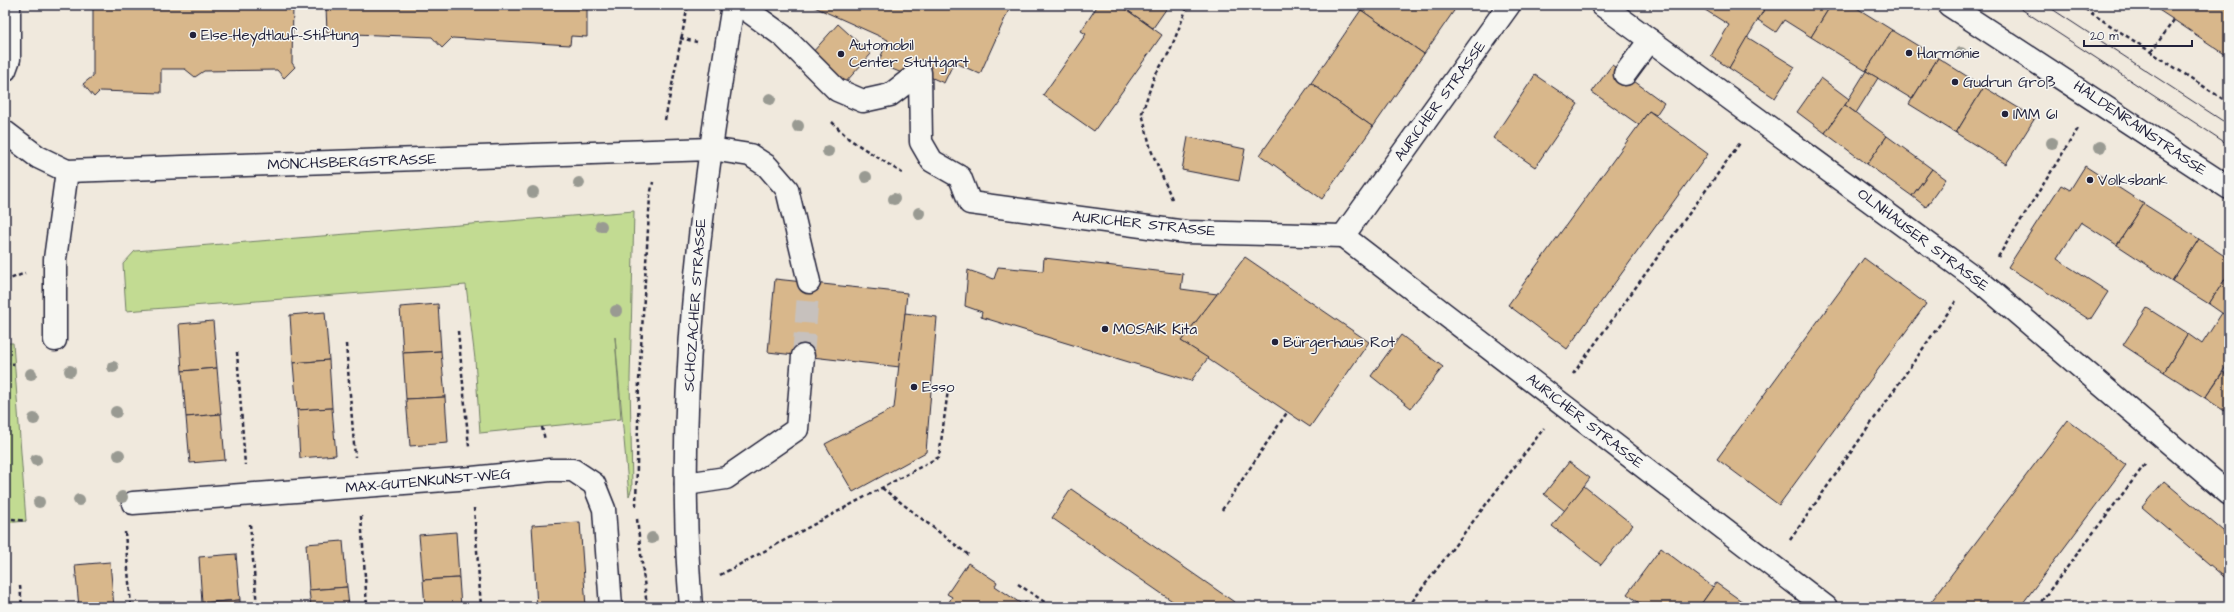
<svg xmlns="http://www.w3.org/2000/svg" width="2234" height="612" font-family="'Architects Daughter',sans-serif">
	<rect width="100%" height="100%" fill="#f0e9dd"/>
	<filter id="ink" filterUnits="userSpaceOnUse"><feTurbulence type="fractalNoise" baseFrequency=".025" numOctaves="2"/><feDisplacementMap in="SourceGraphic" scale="8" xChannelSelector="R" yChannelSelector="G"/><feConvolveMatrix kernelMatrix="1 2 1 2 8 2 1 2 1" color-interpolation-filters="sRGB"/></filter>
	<g filter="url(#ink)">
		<g fill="#c2db92" stroke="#727e66">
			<path d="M 634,211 L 630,379 L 632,488 L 629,496 L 615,337 L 621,419 L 480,433 L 475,359 L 466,285 L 126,311 L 123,264 L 135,251 Z"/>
			<path d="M 5,331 L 7,343 L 13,343 L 26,521 L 5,523 Z"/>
		</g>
		<g fill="#d8b78b" stroke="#22223b">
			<path d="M 93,5 L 293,5 L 292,63 L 295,67 L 284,78 L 277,70 L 204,71 L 195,77 L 185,69 L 161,69 L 161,93 L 100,91 L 94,97 L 83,84 L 93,76 Z"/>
			<path d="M 293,5 L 568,5 L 587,7 L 587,37 L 571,36 L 570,45 L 452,38 L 442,48 L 432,37 L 327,33 L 326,7 Z"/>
			<path d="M 810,5 L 1011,5 L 980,74 L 954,62 L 944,83 L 907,67 L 904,74 L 878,63 L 888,40 Z"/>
			<path d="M 1098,5 L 1120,5 L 1162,35 L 1094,131 L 1043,95 L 1086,34 L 1081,31 Z"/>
			<path d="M 1120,5 L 1169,5 L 1153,28 Z"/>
			<path d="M 1365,5 L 1458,5 L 1424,54 L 1361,10 Z"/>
			<path d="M 1704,5 L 1767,5 L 1729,68 L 1711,56 L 1729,25 L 1702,8 Z"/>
			<path d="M 1767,5 L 1831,5 L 1811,37 L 1784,20 L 1776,32 L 1758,20 Z"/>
			<path d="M 1831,5 L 1852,5 L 1892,30 L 1866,71 L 1811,37 Z"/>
			<path d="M 2151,5 L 2229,5 L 2229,57 L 2174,20 Z"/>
			<path d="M 1361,10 L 1424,54 L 1373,127 L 1311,83 Z"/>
			<path d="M 838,24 L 871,54 L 844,84 L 811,54 Z"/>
			<path d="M 1892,30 L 1938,58 L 1912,99 L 1866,71 Z"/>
			<path d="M 1747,37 L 1795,67 L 1775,98 L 1729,68 Z"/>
			<path d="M 1938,58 L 1984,87 L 1956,133 L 1909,104 Z"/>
			<path d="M 1612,65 L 1664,103 L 1656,115 L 1649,111 L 1639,125 L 1592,92 Z"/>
			<path d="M 1866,71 L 1878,78 L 1856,113 L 1845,105 Z"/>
			<path d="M 1535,75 L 1578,104 L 1535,167 L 1493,138 Z"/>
			<path d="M 1821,78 L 1849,99 L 1825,133 L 1797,112 Z"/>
			<path d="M 1311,83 L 1373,127 L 1322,199 L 1260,155 Z"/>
			<path d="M 1984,87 L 2035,118 L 2006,164 L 1956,133 Z"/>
			<path d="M 1845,105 L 1887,136 L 1867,164 L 1825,133 Z"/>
			<path d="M 1649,111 L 1708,154 L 1567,349 L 1508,305 Z"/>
			<path d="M 1887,136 L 1932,169 L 1912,196 L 1867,164 Z"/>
			<path d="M 1188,137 L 1245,149 L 1239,181 L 1182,170 Z"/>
			<path d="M 2085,166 L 2144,204 L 2117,245 L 2081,222 L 2057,259 L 2108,292 L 2090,320 L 2008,267 L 2061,185 L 2070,190 Z"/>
			<path d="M 1932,169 L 1946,179 L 1926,207 L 1912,196 Z"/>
			<path d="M 2144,204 L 2199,239 L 2172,281 L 2117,245 Z"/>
			<path d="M 2199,239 L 2229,259 L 2229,273 L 2209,304 L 2172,281 Z"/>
			<path d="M 1245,257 L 1369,342 L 1310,427 L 1181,341 Z"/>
			<path d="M 1044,258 L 1183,274 L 1181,289 L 1217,294 L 1181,341 L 1208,358 L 1191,381 L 981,317 L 982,312 L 965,306 L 968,270 L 994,279 L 998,267 L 1043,271 Z"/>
			<path d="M 1864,258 L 1926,304 L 1779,505 L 1717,459 Z"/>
			<path d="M 2229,273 L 2229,318 L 2209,304 Z"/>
			<path d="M 775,279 L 907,293 L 900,367 L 768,352 Z"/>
			<path d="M 438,304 L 441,351 L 403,353 L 400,307 Z"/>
			<path d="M 2147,308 L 2188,334 L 2164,372 L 2123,345 Z"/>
			<path d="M 325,312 L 329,360 L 293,363 L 290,315 Z"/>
			<path d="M 905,313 L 937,317 L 926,452 L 853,492 L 825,444 L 894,408 Z"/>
			<path d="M 2222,313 L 2229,318 L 2229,362 L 2205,398 L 2164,372 L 2188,334 L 2202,344 Z"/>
			<path d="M 213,321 L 217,368 L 182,371 L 179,324 Z"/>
			<path d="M 1401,335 L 1443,367 L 1411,408 L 1371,376 Z"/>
			<path d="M 441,351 L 445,397 L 406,399 L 403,353 Z"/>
			<path d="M 329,360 L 332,408 L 297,410 L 293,363 Z"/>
			<path d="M 217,368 L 221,414 L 186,417 L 182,371 Z"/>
			<path d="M 2223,372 L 2229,376 L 2229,414 L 2205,398 Z"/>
			<path d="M 445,397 L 448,443 L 410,446 L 406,399 Z"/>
			<path d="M 332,408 L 336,455 L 300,458 L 297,410 Z"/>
			<path d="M 221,414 L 225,460 L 190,463 L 186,417 Z"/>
			<path d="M 2068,420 L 2126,465 L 2020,607 L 1927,607 Z"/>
			<path d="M 1569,462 L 1590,478 L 1565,511 L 1544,494 Z"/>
			<path d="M 2164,481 L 2229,536 L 2229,581 L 2142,507 Z"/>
			<path d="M 1584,486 L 1633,525 L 1601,565 L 1552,526 Z"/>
			<path d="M 1071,489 L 1240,606 L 1239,607 L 1181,607 L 1052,518 Z"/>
			<path d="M 580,522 L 586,607 L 537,607 L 532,525 Z"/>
			<path d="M 456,532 L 459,578 L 423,580 L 419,535 Z"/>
			<path d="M 343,541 L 347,587 L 309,590 L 306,544 Z"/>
			<path d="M 1661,548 L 1713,587 L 1699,607 L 1645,607 L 1627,594 Z"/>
			<path d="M 236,554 L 240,600 L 202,603 L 199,557 Z"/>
			<path d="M 110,562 L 114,607 L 79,607 L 75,565 Z"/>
			<path d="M 968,563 L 997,582 L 995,586 L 1023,605 L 1025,602 L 1033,607 L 946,607 L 952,597 L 947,594 Z"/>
			<path d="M 459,578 L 461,607 L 425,607 L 423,580 Z"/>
			<path d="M 1716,583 L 1750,607 L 1699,607 Z"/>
			<path d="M 347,587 L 349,607 L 311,607 L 309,590 Z"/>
			<path d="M 240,600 L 240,607 L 203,607 L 202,603 Z"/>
		</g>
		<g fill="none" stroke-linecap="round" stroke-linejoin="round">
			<path stroke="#c7c1bd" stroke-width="22" stroke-dasharray="22 11" stroke-linecap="butt" d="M 803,356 L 809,282"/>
			<defs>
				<g id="minor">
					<path d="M 740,5 L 783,36 L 837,90 L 863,101 L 890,95 L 920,72 L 921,142 L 932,161 L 960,177 L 970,203 L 1186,232 L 1343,236"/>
					<path d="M 1509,5 L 1343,236 L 1826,607"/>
					<path d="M 1602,5 L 1982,283 L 2229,494"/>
					<path d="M 1949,5 L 2229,188"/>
					<path d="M 5,70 L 9,59 L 9,5"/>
					<path d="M 1625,74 L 1650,40"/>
					<path d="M 5,132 L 38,157 L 67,171 L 711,149 L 750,155 L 767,166 L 787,189 L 809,282"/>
					<path d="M 55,340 L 55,259 L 67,171"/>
					<path d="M 686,484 L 726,478 L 797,429 L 803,356"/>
					<path d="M 133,503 L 472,478 L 550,470 L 573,470 L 594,484 L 604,509 L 611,607"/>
				</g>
				<path id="major" d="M 691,607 C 674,406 700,203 733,5"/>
			</defs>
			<use href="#minor" stroke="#22223b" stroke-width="25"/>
			<use href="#major" stroke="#22223b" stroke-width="25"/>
			<g stroke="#22223b" stroke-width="2.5" stroke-dasharray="4 3" stroke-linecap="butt">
				<path d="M 2079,5 L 2229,103"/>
				<path d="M 680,38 L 697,42"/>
				<path d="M 2151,52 L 2174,20"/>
				<path d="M 665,120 L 688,5"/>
				<path d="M 832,122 L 849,139 L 902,173"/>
				<path d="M 1172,199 L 1151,150 L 1142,113 L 1154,77 L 1170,51 L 1188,5"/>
				<path d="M 1998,257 L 2079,127"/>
				<path d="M 5,281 L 25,273"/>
				<path d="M 458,331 L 469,447"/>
				<path d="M 346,344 L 355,457"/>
				<path d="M 237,352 L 245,465"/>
				<path d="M 5,363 L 14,364"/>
				<path d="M 1573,374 L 1740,143"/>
				<path d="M 542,427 L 545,440"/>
				<path d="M 882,488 L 970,556"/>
				<path d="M 636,506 L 639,381 L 650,196 L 653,182"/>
				<path d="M 474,508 L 481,607"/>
				<path d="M 1222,510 L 1288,411"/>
				<path d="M 361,516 L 367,607"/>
				<path d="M 5,518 L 26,521"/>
				<path d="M 637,519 L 647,607"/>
				<path d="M 250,524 L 257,607"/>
				<path d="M 125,532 L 131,607"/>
				<path d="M 1790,540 L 1956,301"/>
				<path d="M 720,575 L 939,457 L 948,390"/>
				<path d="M 1018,584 L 1052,607"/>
				<path d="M 20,586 L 22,607"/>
				<path d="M 1408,607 L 1544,428"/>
				<path d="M 2037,607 L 2146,463"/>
			</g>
			<use href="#minor" stroke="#f6f6f2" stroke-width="22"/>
			<use href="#major" stroke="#f6f6f2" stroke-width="22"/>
			<g stroke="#22223b" stroke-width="1">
				<path d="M 2015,5 L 2229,145"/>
				<path d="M 2046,5 L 2229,125"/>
			</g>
		</g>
		<g fill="#999a92">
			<circle cx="1961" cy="53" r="6"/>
			<circle cx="770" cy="99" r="6"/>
			<circle cx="798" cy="126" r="6"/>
			<circle cx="2052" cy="143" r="6"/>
			<circle cx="2100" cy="147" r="6"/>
			<circle cx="828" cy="151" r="6"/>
			<circle cx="866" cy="177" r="6"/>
			<circle cx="579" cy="183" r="6"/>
			<circle cx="533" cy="192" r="6"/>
			<circle cx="894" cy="199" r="6"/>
			<circle cx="919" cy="213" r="6"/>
			<circle cx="601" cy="226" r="6"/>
			<circle cx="616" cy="311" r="6"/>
			<circle cx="113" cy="367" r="6"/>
			<circle cx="70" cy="371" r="6"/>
			<circle cx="31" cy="374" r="6"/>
			<circle cx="116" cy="412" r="6"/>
			<circle cx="34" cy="419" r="6"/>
			<circle cx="119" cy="455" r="6"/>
			<circle cx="36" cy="460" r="6"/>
			<circle cx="122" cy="497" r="6"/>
			<circle cx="79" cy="500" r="6"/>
			<circle cx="39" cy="502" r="6"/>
			<circle cx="652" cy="538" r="6"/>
		</g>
	</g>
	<g fill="#22223b" stroke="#f6f6f2" stroke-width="1.5">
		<circle cx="193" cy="35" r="4"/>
		<circle cx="1909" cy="53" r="4"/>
		<circle cx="841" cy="54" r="4"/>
		<circle cx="1955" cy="82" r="4"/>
		<circle cx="2005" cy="114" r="4"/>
		<circle cx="2090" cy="180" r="4"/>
		<circle cx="1105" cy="329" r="4"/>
		<circle cx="1275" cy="342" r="4"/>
		<circle cx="914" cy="387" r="4"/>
	</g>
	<g text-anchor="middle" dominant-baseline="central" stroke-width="3" stroke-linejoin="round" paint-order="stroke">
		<g font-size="15" fill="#22223b" stroke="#f6f6f2" text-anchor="start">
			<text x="201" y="35">Else-Heydtlauf-Stiftung</text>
			<text x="849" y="45">Automobil<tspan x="849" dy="17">Center Stuttgart</tspan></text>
			<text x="1917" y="53">Harmonie</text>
			<text x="1963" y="82">Gudrun Groß</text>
			<text x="2013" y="114">IMM 61</text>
			<text x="2098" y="180">Volksbank</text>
			<text x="1113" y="329">MOSAIK Kita</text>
			<text x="1283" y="342">Bürgerhaus Rot</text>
			<text x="922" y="387">Esso</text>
		</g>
		<g font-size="15" fill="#22223b" stroke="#f6f6f2">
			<text transform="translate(1440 101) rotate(-54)">AURICHER STRASSE</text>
			<text transform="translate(2140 128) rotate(34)">HALDENRAINSTRASSE</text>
			<text transform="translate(352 162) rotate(-2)">MÖNCHSBERGSTRASSE</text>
			<text transform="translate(1144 224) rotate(6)">AURICHER STRASSE</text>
			<text transform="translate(1923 240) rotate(37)">OLNHAUSER STRASSE</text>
			<text transform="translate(695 305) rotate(-86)">SCHOZACHER STRASSE</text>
			<text transform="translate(1585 421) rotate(38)">AURICHER STRASSE</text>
			<text transform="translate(428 481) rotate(-5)">MAX-GUTENKUNST-WEG</text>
		</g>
	</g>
	<rect width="2234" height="612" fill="none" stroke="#f6f6f2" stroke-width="20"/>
	<rect x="10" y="10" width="2214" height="592" fill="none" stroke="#22223b" stroke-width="1.5" filter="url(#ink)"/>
	<path d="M2084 40v6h108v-6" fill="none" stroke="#22223b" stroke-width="2"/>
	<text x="2090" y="40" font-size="12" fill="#22223b" stroke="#f6f6f2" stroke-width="3" paint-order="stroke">20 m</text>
</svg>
